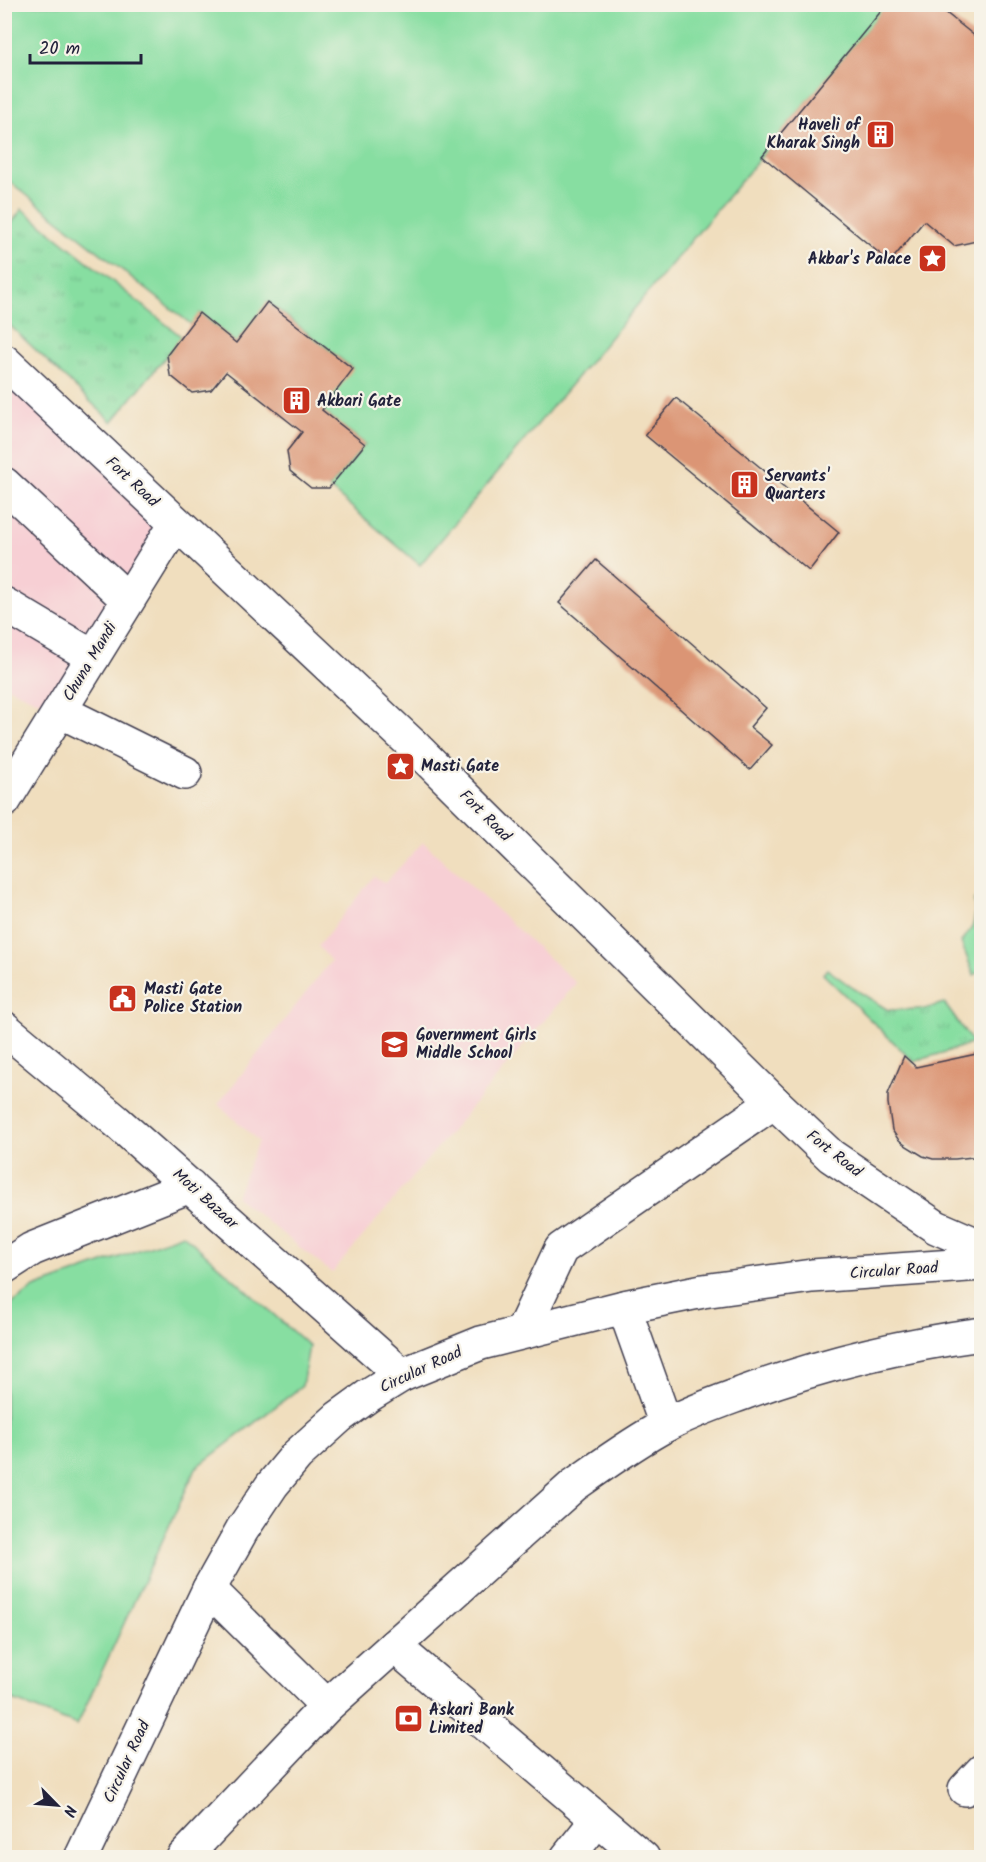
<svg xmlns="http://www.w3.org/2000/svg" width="986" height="1862" font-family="Kalam,sans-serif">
	<defs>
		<pattern id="grass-tufts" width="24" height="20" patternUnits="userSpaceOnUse" patternTransform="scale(1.5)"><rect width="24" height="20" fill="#87dea1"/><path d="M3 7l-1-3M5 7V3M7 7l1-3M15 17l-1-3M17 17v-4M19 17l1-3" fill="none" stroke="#74be8c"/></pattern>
	</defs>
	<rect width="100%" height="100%" fill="#f7f3e8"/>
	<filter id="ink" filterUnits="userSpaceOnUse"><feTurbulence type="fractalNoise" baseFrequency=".0167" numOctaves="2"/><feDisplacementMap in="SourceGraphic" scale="12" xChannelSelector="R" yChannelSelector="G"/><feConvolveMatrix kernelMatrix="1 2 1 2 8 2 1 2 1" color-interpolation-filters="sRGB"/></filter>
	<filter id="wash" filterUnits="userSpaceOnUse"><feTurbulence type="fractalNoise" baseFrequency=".008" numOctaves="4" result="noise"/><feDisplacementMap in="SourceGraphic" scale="24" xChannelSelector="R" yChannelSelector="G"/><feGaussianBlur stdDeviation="1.35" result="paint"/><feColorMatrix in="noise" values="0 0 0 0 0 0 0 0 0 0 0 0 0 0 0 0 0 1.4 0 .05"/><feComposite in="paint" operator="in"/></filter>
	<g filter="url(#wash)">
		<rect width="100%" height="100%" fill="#f0debe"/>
		<g fill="#f7cfd4">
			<path d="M 4,361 L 176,523 L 60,711 L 5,686 Z"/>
			<path d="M 423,842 L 576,983 L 332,1273 L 236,1197 L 258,1141 L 218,1104 L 331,961 L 318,946 L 374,876 L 385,883 Z"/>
		</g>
		<g fill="url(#grass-tufts)" stroke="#54806e" stroke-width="1.5">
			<path d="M 22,209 L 182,337 L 112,422 L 5,321 L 4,228 L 8,228 Z"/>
			<path d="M 827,969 L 853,988 L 888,1010 L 925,1009 L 944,1003 L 973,1043 L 914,1062 L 823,974 Z"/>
		</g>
		<g fill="#87dea1" stroke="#54806e" stroke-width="1.5">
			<path d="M 4,5 L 887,5 L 762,156 L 420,565 L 329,488 L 365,444 L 322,410 L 352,368 L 268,302 L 236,343 L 200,313 L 192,325 L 5,178 Z"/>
			<path d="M 981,896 L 981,971 L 974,975 L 961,942 C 974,927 977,920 974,900 Z"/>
			<path d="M 183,1234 L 309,1346 L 302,1386 L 196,1468 L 77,1725 L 5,1697 L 5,1309 L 34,1288 Z"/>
		</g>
		<g id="blocks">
			<g fill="#db9575">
				<path d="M 887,4 L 935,4 L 981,41 L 981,240 L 954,246 L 924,221 L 890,262 L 762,156 Z"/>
				<path d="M 267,302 L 353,369 L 322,410 L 365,444 L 329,488 L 311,488 L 290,471 L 287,451 L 302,432 L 226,372 L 211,390 L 192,393 L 170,375 L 167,355 L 199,313 L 236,343 Z"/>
				<path d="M 676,398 L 839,532 L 809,571 L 645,435 Z"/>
				<path d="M 596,560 L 766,708 L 750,727 L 772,745 L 750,770 L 559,603 Z"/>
				<path d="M 981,1053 L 981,1156 L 955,1159 L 933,1159 L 923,1156 L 905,1145 L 898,1139 L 892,1130 L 888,1103 L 888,1094 L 904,1056 L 916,1067 Z"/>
			</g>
		</g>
	</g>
	<g filter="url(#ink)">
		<use href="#blocks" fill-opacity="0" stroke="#413e4f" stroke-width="1.5"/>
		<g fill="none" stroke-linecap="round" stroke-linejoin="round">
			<defs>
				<g id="minor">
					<path d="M 4,361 L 415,747 L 774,1102 L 831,1156 L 936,1227 L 982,1247"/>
					<path d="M 4,484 L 128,600"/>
					<path d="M 4,604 L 93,657"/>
					<path d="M 60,711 L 185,773"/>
					<path d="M 4,801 L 176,523"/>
					<path d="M 4,1028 L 116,1121 L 402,1375"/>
					<path d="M 4,1267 L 32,1249 L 190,1186"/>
					<path d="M 522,1332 L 561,1249 L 774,1102"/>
					<path d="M 394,1646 L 643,1858"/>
					<path d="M 965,1789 L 982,1771"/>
					<path d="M 567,1858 L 597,1820"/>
				</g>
				<g id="major">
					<path d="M 624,1307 L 666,1425"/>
					<path d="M 209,1589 L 327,1706"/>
					<path d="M 81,1858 L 209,1589 L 242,1530 L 272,1485 L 297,1455 L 339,1417 L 368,1396 L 402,1375 L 481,1343 L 624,1307 L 703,1291 L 812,1276 L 982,1264"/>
					<path d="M 183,1858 L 327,1706 L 574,1485 C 604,1464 634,1442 666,1425 C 692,1411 719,1402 746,1392 C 823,1364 901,1345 982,1334"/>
				</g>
			</defs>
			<use href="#minor" stroke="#413e4f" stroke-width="36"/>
			<use href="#major" stroke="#413e4f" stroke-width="36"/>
			<use href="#minor" stroke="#fff" stroke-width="33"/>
			<use href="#major" stroke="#fff" stroke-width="33"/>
		</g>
	</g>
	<defs>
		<symbol id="building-square" viewBox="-11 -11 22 22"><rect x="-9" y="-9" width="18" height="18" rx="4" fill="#c8321e" stroke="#f7f3e8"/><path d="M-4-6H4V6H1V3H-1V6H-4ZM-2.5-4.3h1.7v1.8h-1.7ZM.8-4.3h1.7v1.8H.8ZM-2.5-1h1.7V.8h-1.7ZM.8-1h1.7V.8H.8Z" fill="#fff"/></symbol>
		<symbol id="sight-square" viewBox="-11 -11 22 22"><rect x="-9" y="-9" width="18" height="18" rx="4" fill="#c8321e" stroke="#f7f3e8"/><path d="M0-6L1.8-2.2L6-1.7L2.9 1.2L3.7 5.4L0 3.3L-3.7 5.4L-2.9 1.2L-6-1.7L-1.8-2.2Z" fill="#fff"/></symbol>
		<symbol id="civic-square" viewBox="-11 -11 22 22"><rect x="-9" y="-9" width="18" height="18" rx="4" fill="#c8321e" stroke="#f7f3e8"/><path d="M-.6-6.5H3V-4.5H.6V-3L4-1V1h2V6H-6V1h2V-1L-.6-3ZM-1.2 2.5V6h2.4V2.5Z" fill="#fff"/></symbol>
		<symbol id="school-square" viewBox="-11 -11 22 22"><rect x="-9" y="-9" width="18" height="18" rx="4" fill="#c8321e" stroke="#f7f3e8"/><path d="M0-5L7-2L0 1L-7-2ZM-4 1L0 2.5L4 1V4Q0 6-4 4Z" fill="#fff"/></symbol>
		<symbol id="bank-square" viewBox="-11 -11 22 22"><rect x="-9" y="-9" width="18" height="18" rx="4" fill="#c8321e" stroke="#f7f3e8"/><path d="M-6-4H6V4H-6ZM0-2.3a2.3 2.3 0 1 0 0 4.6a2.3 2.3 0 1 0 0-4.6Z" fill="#fff"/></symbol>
	</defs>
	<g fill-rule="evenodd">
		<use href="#building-square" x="864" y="118" width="33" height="33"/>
		<use href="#sight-square" x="916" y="242" width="33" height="33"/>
		<use href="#building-square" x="280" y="384" width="33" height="33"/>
		<use href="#building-square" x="728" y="468" width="33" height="33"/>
		<use href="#sight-square" x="384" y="750" width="33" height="33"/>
		<use href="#civic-square" x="106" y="982" width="33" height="33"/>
		<use href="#school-square" x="378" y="1028" width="33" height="33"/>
		<use href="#bank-square" x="392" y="1702" width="33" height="33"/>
	</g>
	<g text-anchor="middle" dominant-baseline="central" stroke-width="4.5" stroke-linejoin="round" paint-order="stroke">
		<g font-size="16" font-weight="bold" fill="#22223b" stroke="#f7f3e8" text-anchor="start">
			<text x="860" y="125" text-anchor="end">Haveli of<tspan x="860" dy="18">Kharak Singh</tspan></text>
			<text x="911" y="259" text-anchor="end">Akbar's Palace</text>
			<text x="317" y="401">Akbari Gate</text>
			<text x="765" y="476">Servants'<tspan x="765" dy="18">Quarters</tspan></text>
			<text x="421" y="766">Masti Gate</text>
			<text x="144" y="989">Masti Gate<tspan x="144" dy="18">Police Station</tspan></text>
			<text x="416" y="1035">Government Girls<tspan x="416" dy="18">Middle School</tspan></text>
			<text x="429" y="1710">Askari Bank<tspan x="429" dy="18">Limited</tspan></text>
		</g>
		<g font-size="16" fill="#22223b" stroke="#f7f3e8">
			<text transform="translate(132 482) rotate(43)">Fort Road</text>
			<text transform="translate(90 662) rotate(-59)">Chuna Mandi</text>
			<text transform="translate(485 816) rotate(45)">Fort Road</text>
			<text transform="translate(834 1154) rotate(38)">Fort Road</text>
			<text transform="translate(205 1199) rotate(42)">Moti Bazaar</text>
			<text transform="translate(894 1271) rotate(-4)">Circular Road</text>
			<text transform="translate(421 1370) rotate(-25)">Circular Road</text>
			<text transform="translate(127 1762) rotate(-65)">Circular Road</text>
		</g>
	</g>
	<rect width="986" height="1862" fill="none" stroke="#f7f3e8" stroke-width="24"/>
	<g transform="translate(57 1805) rotate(115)" stroke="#f7f3e8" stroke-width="4.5" paint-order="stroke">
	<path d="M0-4.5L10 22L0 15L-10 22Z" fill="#22223b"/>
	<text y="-9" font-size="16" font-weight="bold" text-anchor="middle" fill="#22223b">N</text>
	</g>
	<path d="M30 54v9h111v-9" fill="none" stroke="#22223b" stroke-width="3"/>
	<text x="39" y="54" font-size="18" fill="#22223b" stroke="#f7f3e8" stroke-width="4.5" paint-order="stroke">20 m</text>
</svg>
